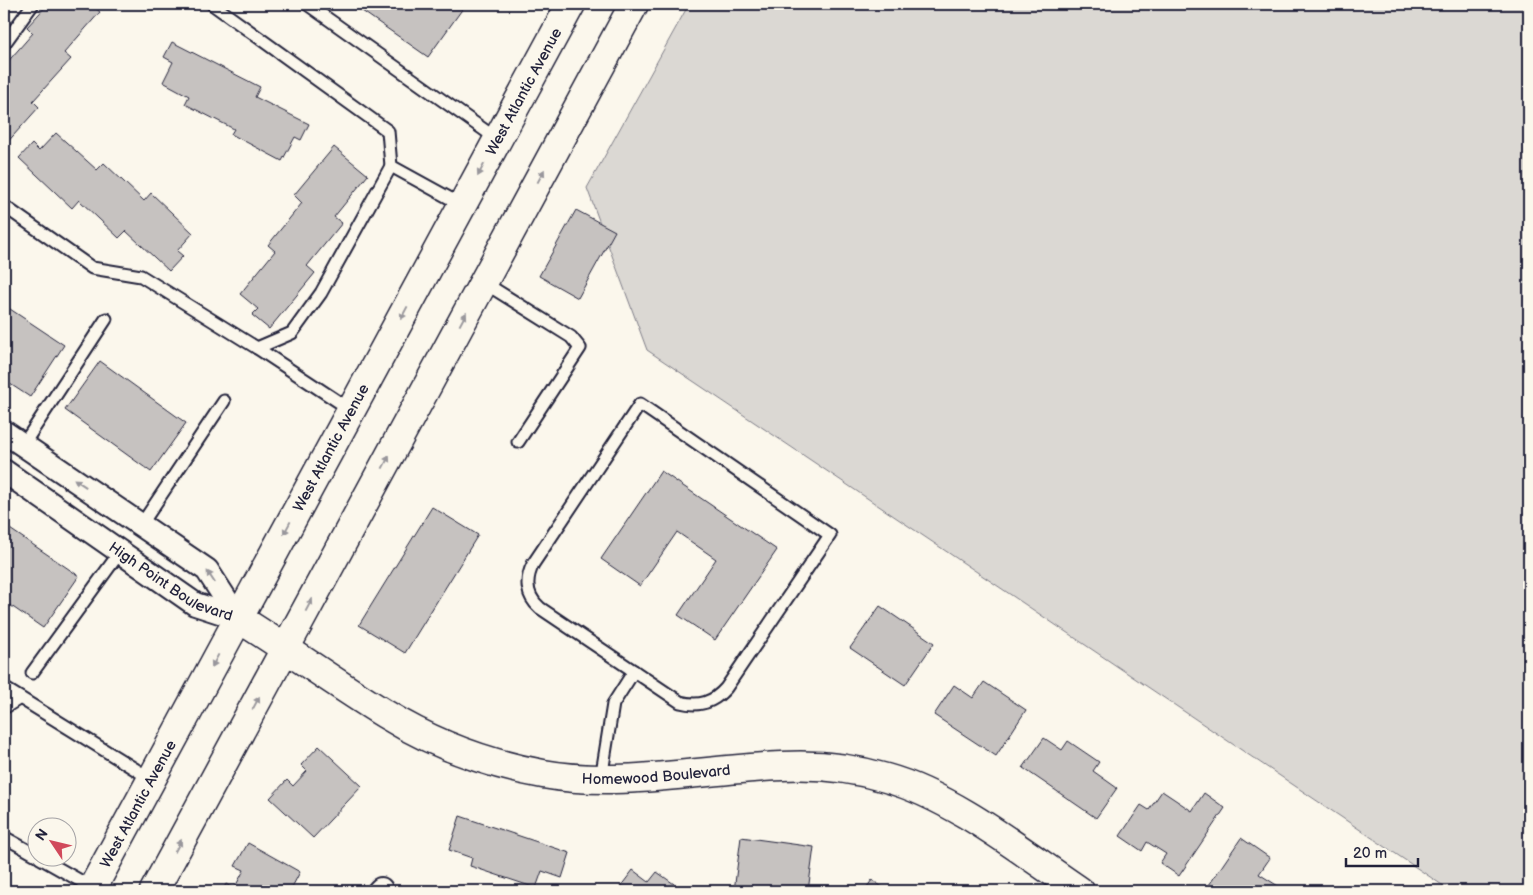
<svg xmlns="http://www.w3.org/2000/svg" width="1533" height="895" font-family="'Balsamiq Sans',sans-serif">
	<rect width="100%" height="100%" fill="#fbf7ec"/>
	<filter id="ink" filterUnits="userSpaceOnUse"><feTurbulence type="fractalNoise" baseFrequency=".02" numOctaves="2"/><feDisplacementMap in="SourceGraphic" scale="10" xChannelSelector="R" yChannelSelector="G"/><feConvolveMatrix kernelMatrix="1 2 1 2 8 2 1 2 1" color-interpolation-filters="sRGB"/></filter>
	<g filter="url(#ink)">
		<path fill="#dbd8d3" stroke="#7e7d87" d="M 689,4 L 1529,4 L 1529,891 L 1451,891 L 647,350 L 587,188 Z"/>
		<g fill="#c6c2c0" stroke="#22223b">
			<path d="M 48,4 L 91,4 L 100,12 L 64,53 L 71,59 L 33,101 L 39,107 L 4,146 L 4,66 L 33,33 L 27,27 Z"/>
			<path d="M 352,4 L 466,4 L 428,57 Z"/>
			<path d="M 172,42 L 260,87 L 255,97 L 309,124 L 301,140 L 295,137 L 282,161 L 231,134 L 234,129 L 185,104 L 189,96 L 163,82 L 173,62 L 164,57 Z"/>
			<path d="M 56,133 L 97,170 L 104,163 L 144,201 L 151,193 L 193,233 L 177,251 L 183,256 L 169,271 L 126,231 L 119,238 L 79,200 L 72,208 L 19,158 L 32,144 L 39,151 Z"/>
			<path d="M 334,147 L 368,175 L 334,217 L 342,223 L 307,266 L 315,273 L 269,329 L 252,315 L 258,309 L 240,294 L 275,251 L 268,245 L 302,203 L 294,195 Z"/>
			<path d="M 576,210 L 615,231 L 578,298 L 539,276 Z"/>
			<path d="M 4,305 L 64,345 L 30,397 L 4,380 Z"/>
			<path d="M 100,361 L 186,423 L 151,472 L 65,410 Z"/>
			<path d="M 661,471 L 777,550 L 715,640 L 678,615 L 716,559 L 677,532 L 640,586 L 601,559 Z"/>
			<path d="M 432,507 L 478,535 L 405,653 L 359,625 Z"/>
			<path d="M 4,525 L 79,576 L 43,628 L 4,601 Z"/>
			<path d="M 880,606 L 934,643 L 905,685 L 850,648 Z"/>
			<path d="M 984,682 L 1026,710 L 996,756 L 934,715 L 954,685 L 973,698 Z"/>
			<path d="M 1044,738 L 1062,750 L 1068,741 L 1099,762 L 1093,771 L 1117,788 L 1096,818 L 1023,768 Z"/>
			<path d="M 319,746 L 362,786 L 313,838 L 270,798 L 287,780 L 293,786 L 307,771 L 301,765 Z"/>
			<path d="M 1162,791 L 1192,811 L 1204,793 L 1225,808 L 1179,876 L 1160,863 L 1166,854 L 1147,842 L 1142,851 L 1120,836 L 1141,805 L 1149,810 Z"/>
			<path d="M 460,816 L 570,853 L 562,878 L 542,871 L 536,888 L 470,866 L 472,858 L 449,850 Z"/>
			<path d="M 741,837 L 814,847 L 808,891 L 734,891 Z"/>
			<path d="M 1241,838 L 1270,858 L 1259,874 L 1286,891 L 1205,891 Z"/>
			<path d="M 248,843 L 300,872 L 290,891 L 222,891 L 226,884 L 234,889 L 244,870 L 235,866 Z"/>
			<path d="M 633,870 L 649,882 L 657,872 L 674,884 L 669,891 L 617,891 Z"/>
			<path d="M 872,880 L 888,891 L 864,891 Z"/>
		</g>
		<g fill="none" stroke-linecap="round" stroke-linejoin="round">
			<defs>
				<g id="service">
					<path d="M 212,4 L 388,131 L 391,166 L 462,205"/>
					<path d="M 307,4 L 497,139"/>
					<path d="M 4,44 L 33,4"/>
					<path d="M 4,206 L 92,268 L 141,276 L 257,348 L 351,410"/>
					<path d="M 483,282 L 571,337 L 580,348 L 518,442"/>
					<path d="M 257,348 L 292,333 L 321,293 L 391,166"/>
					<path d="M 640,404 L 830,535 L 726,688 C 713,703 699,707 680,702 L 540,608 C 526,596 525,580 533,564 Z"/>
					<path d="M 23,445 L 106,319"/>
					<path d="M 141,525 L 224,401"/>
					<path d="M 32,673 L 120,552"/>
					<path d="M 4,688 L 151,779"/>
					<path d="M 4,708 L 20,698"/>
					<path d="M 601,779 L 613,704 L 634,671"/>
					<path d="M 4,837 L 38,856"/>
					<path d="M 40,858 L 93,888"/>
				</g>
				<g id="minor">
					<path d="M 4,432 L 207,570 L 238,618"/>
					<path id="s1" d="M 4,471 L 195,604 L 238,618"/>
					<path d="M 379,891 L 381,889"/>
				</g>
				<g id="tertiary">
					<path id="s2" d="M 238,618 C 288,649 335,683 385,714 C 432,743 488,764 543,774 C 621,788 704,769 782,766 C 817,764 853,768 886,778 C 954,797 1022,852 1080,891"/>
				</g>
				<g id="primary">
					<path id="s3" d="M 91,891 L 571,4"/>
					<path d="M 154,891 L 634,4"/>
				</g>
			</defs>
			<use href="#service" stroke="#22223b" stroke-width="15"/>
			<use href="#minor" stroke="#22223b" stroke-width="26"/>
			<use href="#tertiary" stroke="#22223b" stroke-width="31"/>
			<use href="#primary" stroke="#22223b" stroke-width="31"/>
			<use href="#service" stroke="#fbf7ec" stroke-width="11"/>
			<use href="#minor" stroke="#fbf7ec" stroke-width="22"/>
			<use href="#tertiary" stroke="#fbf7ec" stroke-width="28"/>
			<use href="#primary" stroke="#fbf7ec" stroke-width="28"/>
		</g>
		<defs><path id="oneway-solid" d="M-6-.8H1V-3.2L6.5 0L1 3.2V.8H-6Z" transform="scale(1.25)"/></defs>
		<g fill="#99979c">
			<use href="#oneway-solid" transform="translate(481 170) rotate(118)"/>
			<use href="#oneway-solid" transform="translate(541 176) rotate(-62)"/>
			<use href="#oneway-solid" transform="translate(404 313) rotate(118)"/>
			<use href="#oneway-solid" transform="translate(463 319) rotate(-62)"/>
			<use href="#oneway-solid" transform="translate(386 462) rotate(-62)"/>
			<use href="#oneway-solid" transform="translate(80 483) rotate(-146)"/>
			<use href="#oneway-solid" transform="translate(287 528) rotate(118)"/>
			<use href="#oneway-solid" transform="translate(211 577) rotate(-123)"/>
			<use href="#oneway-solid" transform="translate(309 605) rotate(-62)"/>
			<use href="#oneway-solid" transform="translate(215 661) rotate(118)"/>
			<use href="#oneway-solid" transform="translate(256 703) rotate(-62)"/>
			<use href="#oneway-solid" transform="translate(178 846) rotate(-62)"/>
		</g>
	</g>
	<g text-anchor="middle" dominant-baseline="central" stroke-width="4" stroke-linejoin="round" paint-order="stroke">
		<g font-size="15" fill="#22223b" stroke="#fbf7ec">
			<text stroke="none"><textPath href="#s3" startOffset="909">West Atlantic Avenue</textPath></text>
			<text stroke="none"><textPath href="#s3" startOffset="504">West Atlantic Avenue</textPath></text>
			<text stroke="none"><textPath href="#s1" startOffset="201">High Point Boulevard</textPath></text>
			<text stroke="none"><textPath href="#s2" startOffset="459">Homewood Boulevard</textPath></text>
			<text stroke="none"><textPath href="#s3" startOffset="99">West Atlantic Avenue</textPath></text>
		</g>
	</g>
	<rect width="1533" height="895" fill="none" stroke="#fbf7ec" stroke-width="20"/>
	<rect x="10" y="10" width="1513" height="875" fill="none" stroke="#22223b" stroke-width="2" filter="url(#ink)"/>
	<g transform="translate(52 842) rotate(305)"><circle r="24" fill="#fbf7ec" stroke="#a4a2a5"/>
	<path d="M0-4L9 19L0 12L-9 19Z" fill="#d1495b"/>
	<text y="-8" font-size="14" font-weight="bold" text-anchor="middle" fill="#22223b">N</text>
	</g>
	<path d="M1346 858v8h72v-8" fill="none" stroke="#22223b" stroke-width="2.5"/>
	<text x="1353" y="858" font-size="15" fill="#22223b" stroke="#fbf7ec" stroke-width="4" paint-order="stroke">20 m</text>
</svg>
